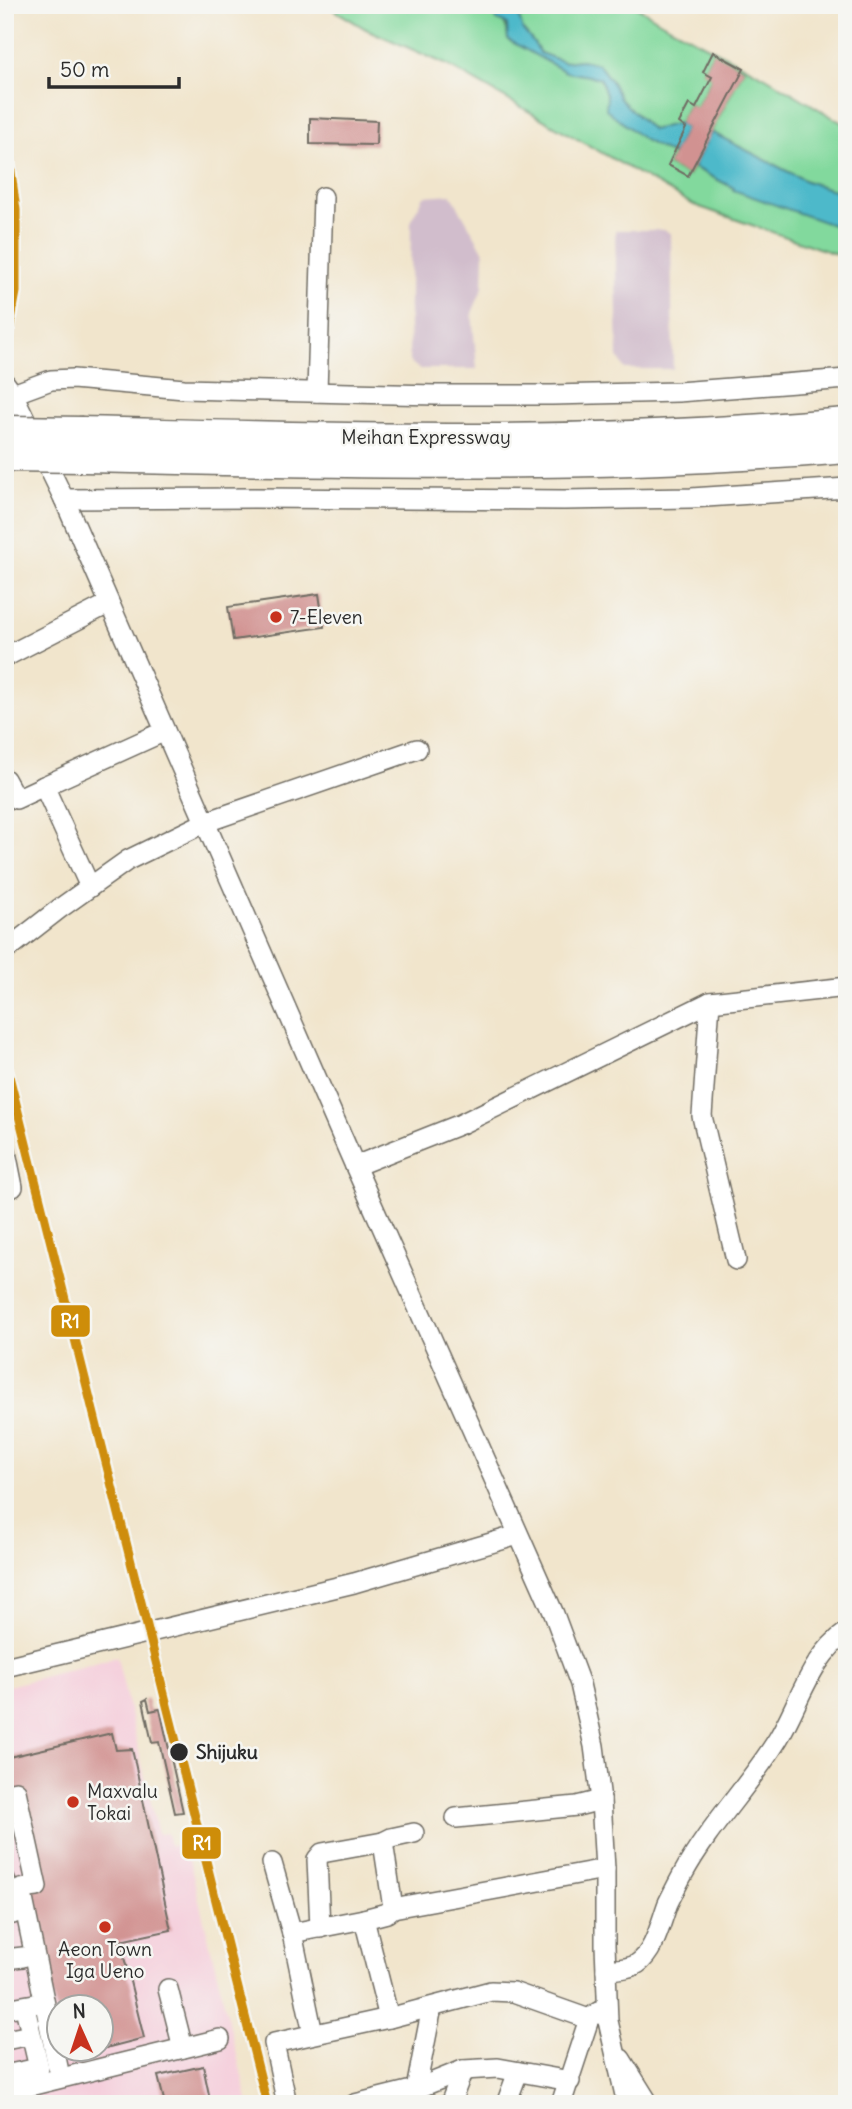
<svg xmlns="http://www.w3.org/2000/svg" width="852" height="2109" font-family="Delius,sans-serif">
	<rect width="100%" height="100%" fill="#f6f6f2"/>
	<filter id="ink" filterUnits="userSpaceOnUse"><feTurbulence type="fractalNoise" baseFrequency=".0143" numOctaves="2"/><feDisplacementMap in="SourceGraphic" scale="14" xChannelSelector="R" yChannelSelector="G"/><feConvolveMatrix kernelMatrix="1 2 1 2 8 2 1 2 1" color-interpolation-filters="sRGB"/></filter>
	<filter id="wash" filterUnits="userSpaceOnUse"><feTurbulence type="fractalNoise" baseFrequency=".00686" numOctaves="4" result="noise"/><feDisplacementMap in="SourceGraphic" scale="28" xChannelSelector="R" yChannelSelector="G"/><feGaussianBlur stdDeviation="1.57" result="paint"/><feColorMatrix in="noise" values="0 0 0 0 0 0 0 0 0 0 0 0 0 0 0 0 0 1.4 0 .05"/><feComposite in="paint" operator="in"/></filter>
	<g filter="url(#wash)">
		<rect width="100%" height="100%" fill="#f1e5cc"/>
		<path fill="#f5cfdc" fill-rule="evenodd" d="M 117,1657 L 158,1834 L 167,1833 L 170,1846 L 185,1843 L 249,2104 L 5,2104 L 5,1687 ZM 60,2008 L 102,2008 L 102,2050 L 60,2050 Z"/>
		<g fill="#d1bdcc">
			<path d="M 451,194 L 484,252 L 483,287 L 472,313 L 477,369 L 419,369 L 409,361 L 411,220 L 424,196 Z"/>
			<path d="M 615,230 L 665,230 L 671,234 L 673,369 L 625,369 L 618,357 Z"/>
		</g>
		<g fill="#82d99d" stroke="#568264" stroke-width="2">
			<path d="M 326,5 L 486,5 C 502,14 507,23 508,40 L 600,78 L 607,97 L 644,140 L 673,155 L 668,165 L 688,176 L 693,167 L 734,188 L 847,230 L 847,258 L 694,205 L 445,64 L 366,29 Z"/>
			<path d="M 507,5 L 634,5 L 663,23 L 764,76 L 847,126 L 847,195 L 806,181 L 711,132 L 744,69 L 713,53 L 703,71 L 712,77 L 696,108 L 689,104 L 679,123 L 652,130 L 620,99 L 613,84 L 598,64 L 581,60 L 564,62 L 540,53 L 534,43 L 523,30 L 517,11 Z"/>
		</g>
		<g fill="#4eb9ca" stroke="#3c727a" stroke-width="2">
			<path d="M 486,5 L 507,5 L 517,11 L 523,30 L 534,43 L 540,53 L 564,62 L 581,60 L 598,64 L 613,84 L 620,99 L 652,130 L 679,123 L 686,128 L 673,155 L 644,140 L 606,109 L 607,97 L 600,78 L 566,72 L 508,40 L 507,24 L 496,20 L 496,11 Z"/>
			<path d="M 711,132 L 806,181 L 847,195 L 847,230 L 733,190 L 734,188 L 693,167 Z"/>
		</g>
		<g id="blocks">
			<g fill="#d19291">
				<path d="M 713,52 L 744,69 L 688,176 L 668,165 L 686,128 L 679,123 L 689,104 L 696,108 L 712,77 L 703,72 Z"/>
				<path d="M 310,118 L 377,121 L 376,145 L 310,144 Z"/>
				<path d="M 319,594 L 324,627 L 233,640 L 228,607 Z"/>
				<path d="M 147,1699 L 150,1711 L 160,1709 L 183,1812 L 175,1813 L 159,1742 L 152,1743 L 143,1701 Z"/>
				<path d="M 112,1733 L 116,1750 L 132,1749 L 171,1930 L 120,1941 L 144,2038 L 102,2049 L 102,2008 L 60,2008 L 58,2021 L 8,1787 L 5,1758 Z"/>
				<path d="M 65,2050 L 95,2050 L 66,2058 Z"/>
				<path d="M 203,2066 L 211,2104 L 165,2104 L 158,2076 Z"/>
			</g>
		</g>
	</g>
	<g filter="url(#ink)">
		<use href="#blocks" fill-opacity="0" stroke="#706c63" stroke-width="2"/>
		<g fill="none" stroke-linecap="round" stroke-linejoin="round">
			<defs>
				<g id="minor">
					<path d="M 5,383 L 13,394 L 64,499 L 355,1166 L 554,1614 L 580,1684 L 594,1746 L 601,1800 L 605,1869 L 605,1945 L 608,2021 L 627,2104"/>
					<path d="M 317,392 L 323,197"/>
					<path d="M 13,394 L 51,380 L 73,379 L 184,389 L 435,395 L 552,395 L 678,392 L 847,379"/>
					<path d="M 64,499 L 254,498 L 564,500 L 691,498 L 847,488"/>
					<path d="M 5,657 L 108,604"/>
					<path d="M 5,779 L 16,799 L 44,786 L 90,887"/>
					<path d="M 44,786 L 165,731"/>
					<path d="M 5,951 L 59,909 L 128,860 L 206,822 L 417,749"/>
					<path d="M 710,1002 L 702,1116 L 736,1260"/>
					<path d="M 5,1147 L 13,1187 L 5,1189"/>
					<path d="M 355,1166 L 461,1124 L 710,1002 L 847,987"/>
					<path d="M 5,1667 L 354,1583 L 518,1535"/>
					<path d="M 5,1793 L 16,1791 L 37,1887 L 21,1889 L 58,2067"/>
					<path d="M 456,1818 L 577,1806 L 601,1800"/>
					<path d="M 272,1863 L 292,1933"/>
					<path d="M 5,1879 L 13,1914"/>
					<path d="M 393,1908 L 605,1869"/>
					<path d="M 364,1919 L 387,1913 L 393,1908 L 383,1842"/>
					<path d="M 320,1928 L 317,1859 L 322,1853 L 383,1842 L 391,1838 L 414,1833"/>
					<path d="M 5,1959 L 23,1957"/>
					<path d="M 606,1970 C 616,1969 629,1969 637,1964 C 655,1952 661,1921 668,1903 C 673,1893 678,1883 683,1874 C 709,1826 749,1786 778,1739 C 799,1704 811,1656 847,1632"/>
					<path d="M 168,1989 L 183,2048"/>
					<path d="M 5,2009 L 34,2004"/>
					<path d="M 313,2034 L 292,1933 L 364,1919 L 389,2018"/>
					<path d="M 5,2040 L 31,2035"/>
					<path d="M 621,2059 L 649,2104"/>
					<path d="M 9,2074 L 39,2068 L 26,2012"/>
					<path d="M 416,2089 L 432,2007"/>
					<path d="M 5,2092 L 220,2039"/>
					<path d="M 287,2104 L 274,2043 L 389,2018 L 491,1991 L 513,1992 L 589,2019"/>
					<path d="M 355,2104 L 416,2089 L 463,2070 L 498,2068 L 570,2081"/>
					<path d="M 450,2104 L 463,2070"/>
					<path d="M 506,2104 L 518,2072"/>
					<path d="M 561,2104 L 589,2019 L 598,2012"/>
				</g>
				<g id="highway">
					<path d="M 82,431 C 204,434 326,438 449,438 C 582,439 714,433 847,422"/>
					<path d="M 84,458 C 339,464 593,470 847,449"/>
				</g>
			</defs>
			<use href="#minor" stroke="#706c63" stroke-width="22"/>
			<use href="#highway" stroke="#706c63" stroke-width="31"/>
			<use href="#minor" stroke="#fff" stroke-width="19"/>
			<use href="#highway" stroke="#fff" stroke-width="28"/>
			<defs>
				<g id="highway-bridge">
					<path d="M 5,430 L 82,431"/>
					<path d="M 5,457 L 84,458"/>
				</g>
			</defs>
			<use href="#highway-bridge" stroke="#706c63" stroke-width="31" stroke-linecap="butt"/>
			<use href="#highway-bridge" stroke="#fff" stroke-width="28"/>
			<defs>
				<g id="rail-1">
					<path d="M 5,126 L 16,210 L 16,292 L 5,353"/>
					<path d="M 5,1060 L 267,2104"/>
				</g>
			</defs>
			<use href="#rail-1" stroke="#f6f6f2" stroke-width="14"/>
			<use href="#rail-1" stroke="#ce8d09" stroke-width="9"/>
		</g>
	</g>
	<g fill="#c8321e" stroke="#f6f6f2" stroke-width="2.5">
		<circle cx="276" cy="617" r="7"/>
		<circle cx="73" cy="1802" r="7"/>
		<circle cx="105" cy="1927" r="7"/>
	</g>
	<circle fill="#2b2b2b" stroke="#f6f6f2" stroke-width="2.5" cx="179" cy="1752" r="10"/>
	<g text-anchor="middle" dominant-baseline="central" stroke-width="5" stroke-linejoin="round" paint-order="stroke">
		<g font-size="19" fill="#2b2b2b" stroke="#f6f6f2">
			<text x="426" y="437">Meihan Expressway</text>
		</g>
		<g font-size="19" fill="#2b2b2b" stroke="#f6f6f2" text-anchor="start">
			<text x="290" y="617">7-Eleven</text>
			<text x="87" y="1791">Maxvalu<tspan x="87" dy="22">Tokai</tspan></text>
			<text x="105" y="1949" text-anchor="middle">Aeon Town<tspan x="105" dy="22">Iga Ueno</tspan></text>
		</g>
		<g font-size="19" font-weight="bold" fill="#2b2b2b" stroke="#f6f6f2" text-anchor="start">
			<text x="196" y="1752">Shijuku</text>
		</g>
	</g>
	<g stroke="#f6f6f2" stroke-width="2.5">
		<rect x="50" y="1304" width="41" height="34" rx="7" fill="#ce8d09"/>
		<rect x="181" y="1826" width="41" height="34" rx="7" fill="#ce8d09"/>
	</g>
	<g font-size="19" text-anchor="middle" font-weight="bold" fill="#fff">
		<text x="70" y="1328">R1</text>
		<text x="202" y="1850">R1</text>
	</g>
	<rect width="852" height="2109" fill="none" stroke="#f6f6f2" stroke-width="28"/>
	<g transform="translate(80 2028) rotate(357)"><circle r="33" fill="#f6f6f2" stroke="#a5a5a2" stroke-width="2"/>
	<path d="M0-5L12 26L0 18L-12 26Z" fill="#c8321e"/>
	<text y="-10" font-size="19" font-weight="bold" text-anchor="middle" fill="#2b2b2b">N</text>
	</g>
	<path d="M49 77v10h130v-10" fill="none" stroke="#2b2b2b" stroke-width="3.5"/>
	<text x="60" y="77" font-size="21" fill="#2b2b2b" stroke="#f6f6f2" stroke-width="5" paint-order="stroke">50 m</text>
</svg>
